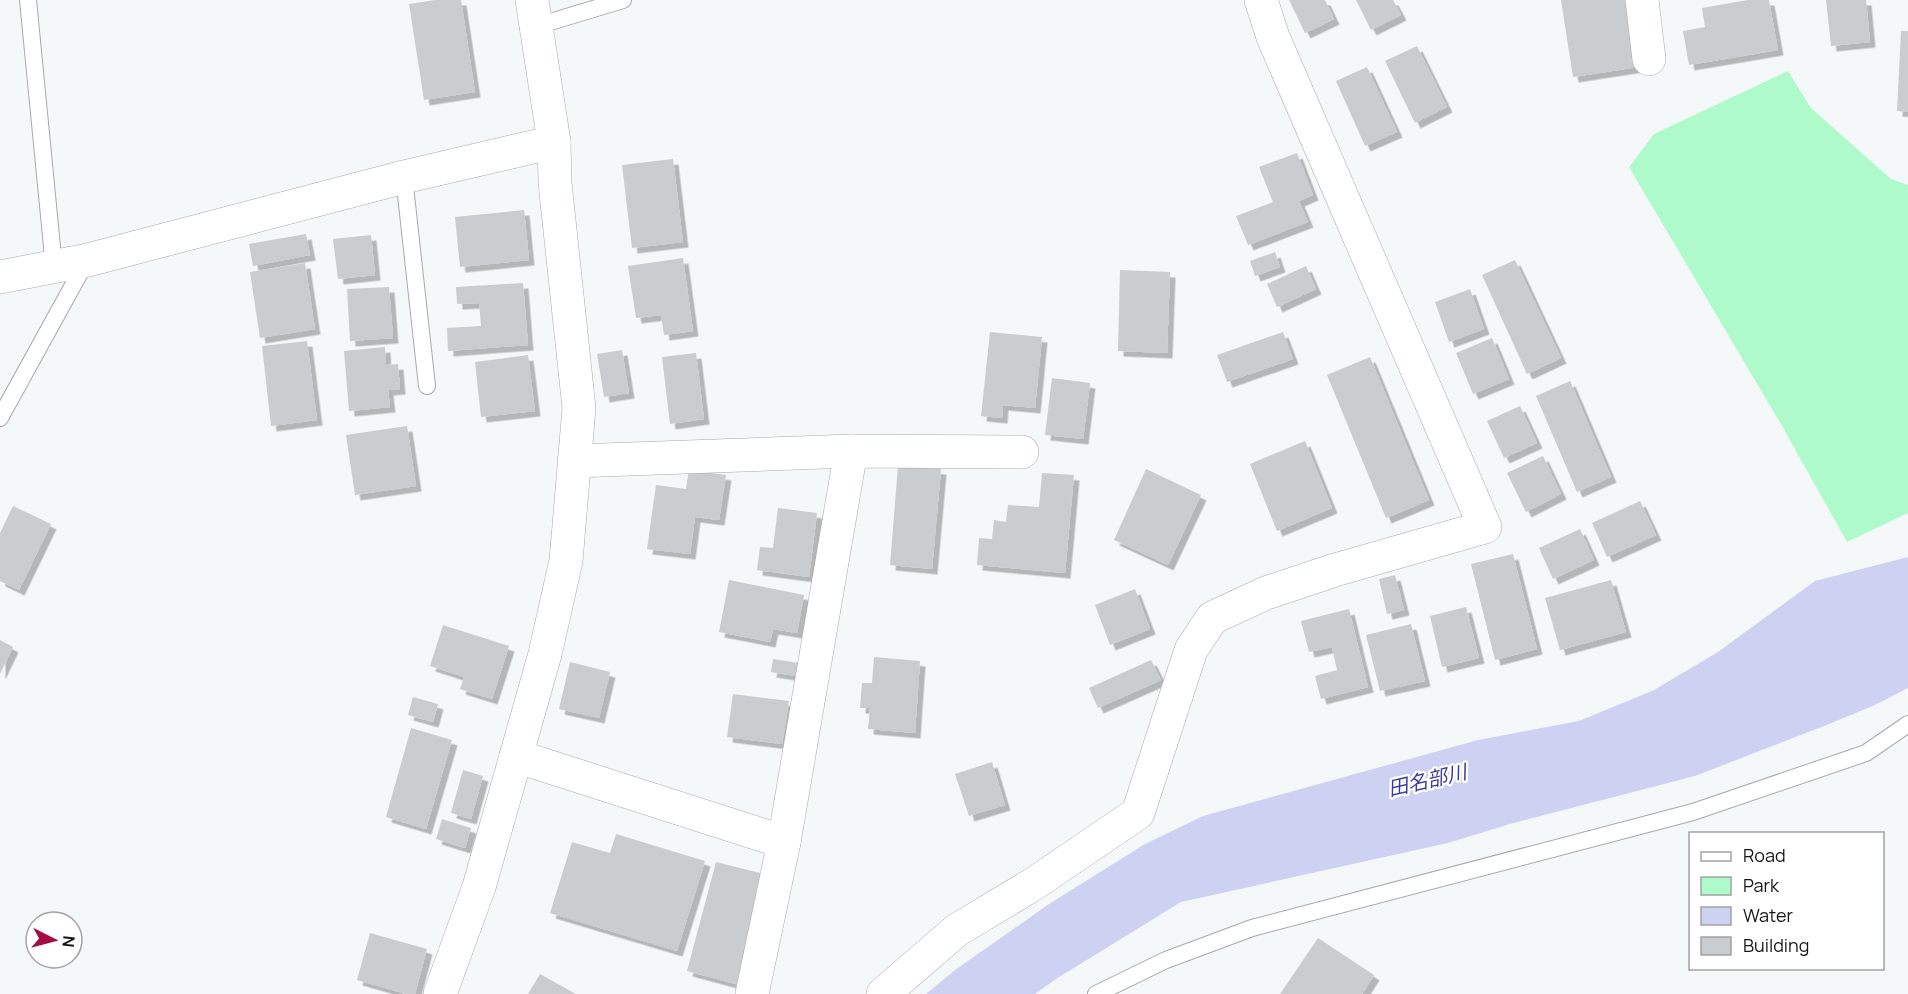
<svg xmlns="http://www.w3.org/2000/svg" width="1908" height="994" font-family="Manrope,'Noto Sans JP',sans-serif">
	<defs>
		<filter id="shadow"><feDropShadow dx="5.5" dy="5.5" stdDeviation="0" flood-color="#0004"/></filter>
	</defs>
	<rect width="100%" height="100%" fill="#f5f8f9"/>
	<path fill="#affacb" d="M 1788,71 L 1811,108 L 1891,179 L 1908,185 L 1908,513 L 1847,542 L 1782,426 L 1629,167 L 1654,134 Z"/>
	<path fill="#cdd2f3" d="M 1908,557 L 1908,688 L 1875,705 L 1824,726 L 1695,776 L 1510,824 L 1448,843 L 1181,902 L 1056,979 L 1035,994 L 926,994 L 955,970 L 1049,904 L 1145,844 L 1203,816 L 1478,740 L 1579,721 L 1654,690 L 1718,652 L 1815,581 Z"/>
	<g fill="#cacdcf" filter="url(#shadow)">
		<path d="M 435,0 L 461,0 L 475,92 L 424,100 L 409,4 Z"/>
		<path d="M 1289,0 L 1325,0 L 1334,19 L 1305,33 Z"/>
		<path d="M 1356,0 L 1393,0 L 1401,15 L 1371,30 Z"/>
		<path d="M 1561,0 L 1628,0 L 1638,67 L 1573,77 Z"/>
		<path d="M 1748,0 L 1769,0 L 1778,50 L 1689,65 L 1683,31 L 1705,27 L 1702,8 Z"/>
		<path d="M 1826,0 L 1866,0 L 1870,42 L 1831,46 Z"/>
		<path d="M 1901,31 L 1908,31 L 1908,112 L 1897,111 Z"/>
		<path d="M 1417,46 L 1447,107 L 1415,123 L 1385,61 Z"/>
		<path d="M 1367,67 L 1397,132 L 1365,146 L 1336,81 Z"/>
		<path d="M 1297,153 L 1313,195 L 1299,201 L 1308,222 L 1248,245 L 1236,216 L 1273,202 L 1259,167 Z"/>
		<path d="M 673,159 L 683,242 L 632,248 L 622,165 Z"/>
		<path d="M 524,210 L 529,260 L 460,267 L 455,217 Z"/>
		<path d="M 306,234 L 310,255 L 253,266 L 249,244 Z"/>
		<path d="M 371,235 L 375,275 L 338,279 L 333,239 Z"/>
		<path d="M 1275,252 L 1280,267 L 1255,276 L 1250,261 Z"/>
		<path d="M 683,258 L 693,331 L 664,335 L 661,315 L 636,318 L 628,266 Z"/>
		<path d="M 1515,260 L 1561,358 L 1527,374 L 1482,275 Z"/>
		<path d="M 305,263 L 315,329 L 260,338 L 250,272 Z"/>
		<path d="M 1306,266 L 1316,289 L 1277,307 L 1267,284 Z"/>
		<path d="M 1120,270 L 1170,272 L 1167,353 L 1118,351 Z"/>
		<path d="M 523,283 L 528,345 L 448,351 L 447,328 L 481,326 L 479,303 L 457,304 L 456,287 Z"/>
		<path d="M 389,287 L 393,338 L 350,341 L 347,289 Z"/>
		<path d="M 1470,289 L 1484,329 L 1449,342 L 1435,302 Z"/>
		<path d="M 990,332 L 1042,337 L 1035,408 L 1003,405 L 1002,418 L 981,416 Z"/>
		<path d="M 1283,332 L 1293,359 L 1227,382 L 1217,355 Z"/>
		<path d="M 1492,338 L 1509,379 L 1473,394 L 1456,353 Z"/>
		<path d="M 307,341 L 317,420 L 271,426 L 262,346 Z"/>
		<path d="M 385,347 L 386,365 L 398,364 L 400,389 L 388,390 L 390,407 L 349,411 L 344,351 Z"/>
		<path d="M 622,350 L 629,393 L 604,397 L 597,354 Z"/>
		<path d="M 696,353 L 704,419 L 670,424 L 662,357 Z"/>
		<path d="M 528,355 L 535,411 L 481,417 L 475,362 Z"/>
		<path d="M 1370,357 L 1429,500 L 1386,518 L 1327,375 Z"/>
		<path d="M 1052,378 L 1090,383 L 1083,439 L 1045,435 Z"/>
		<path d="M 1570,381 L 1611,477 L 1577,492 L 1536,396 Z"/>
		<path d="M 1520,406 L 1537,443 L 1504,458 L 1487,421 Z"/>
		<path d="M 407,426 L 416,486 L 355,495 L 346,435 Z"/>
		<path d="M 1305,441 L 1332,508 L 1277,531 L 1250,464 Z"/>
		<path d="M 1543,456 L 1561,494 L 1526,512 L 1507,473 Z"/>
		<path d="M 898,466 L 941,469 L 932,569 L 890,565 Z"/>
		<path d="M 1146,469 L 1201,495 L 1168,565 L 1114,540 Z"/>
		<path d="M 689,470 L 726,475 L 719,520 L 695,517 L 690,554 L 647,549 L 656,485 L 686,489 Z"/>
		<path d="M 1042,473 L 1074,475 L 1065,573 L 977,565 L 979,538 L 992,539 L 994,520 L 1006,522 L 1008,505 L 1039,507 Z"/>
		<path d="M 1640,501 L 1656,535 L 1607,557 L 1592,523 Z"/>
		<path d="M 13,506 L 51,524 L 19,590 L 0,581 L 0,533 Z"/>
		<path d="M 778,508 L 817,513 L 809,577 L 757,570 L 760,547 L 773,548 Z"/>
		<path d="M 1580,529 L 1594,560 L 1553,579 L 1539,548 Z"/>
		<path d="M 1513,554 L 1537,649 L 1495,660 L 1471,564 Z"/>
		<path d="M 1395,575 L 1404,610 L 1387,614 L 1379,579 Z"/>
		<path d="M 729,580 L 804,595 L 797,633 L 773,629 L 770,642 L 719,632 Z"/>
		<path d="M 1611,580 L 1626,632 L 1560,650 L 1545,598 Z"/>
		<path d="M 1135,589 L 1150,629 L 1110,645 L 1095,605 Z"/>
		<path d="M 1466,607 L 1479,658 L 1442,667 L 1430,616 Z"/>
		<path d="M 1349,609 L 1368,687 L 1321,699 L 1315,676 L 1337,670 L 1332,647 L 1309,652 L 1301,621 Z"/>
		<path d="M 1411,624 L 1425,681 L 1380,691 L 1366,635 Z"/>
		<path d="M 443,625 L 509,646 L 492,699 L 460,689 L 464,677 L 430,666 Z"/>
		<path d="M 0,640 L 13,647 L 0,674 Z"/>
		<path d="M 874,657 L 920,661 L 915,733 L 868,729 L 870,708 L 860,708 L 862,683 L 872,683 Z"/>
		<path d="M 773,659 L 799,663 L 796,676 L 771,672 Z"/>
		<path d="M 1151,660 L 1161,680 L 1098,708 L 1089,688 Z"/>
		<path d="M 570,662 L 610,672 L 599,718 L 559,709 Z"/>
		<path d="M 733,694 L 789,701 L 782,744 L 727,737 Z"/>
		<path d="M 413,697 L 438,704 L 433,722 L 408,715 Z"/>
		<path d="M 411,728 L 452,740 L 426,829 L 386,817 Z"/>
		<path d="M 992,762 L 1005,805 L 969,816 L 955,774 Z"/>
		<path d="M 463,770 L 483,776 L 471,819 L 451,813 Z"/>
		<path d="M 442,819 L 471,828 L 465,848 L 436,839 Z"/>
		<path d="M 616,834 L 705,861 L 677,951 L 550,913 L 572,842 L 610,853 Z"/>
		<path d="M 716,862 L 764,874 L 743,986 L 687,971 Z"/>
		<path d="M 370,933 L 427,949 L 415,994 L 406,994 L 357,980 Z"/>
		<path d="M 1318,938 L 1374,975 L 1362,994 L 1280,994 Z"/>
		<path d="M 540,974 L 576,994 L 528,994 Z"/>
	</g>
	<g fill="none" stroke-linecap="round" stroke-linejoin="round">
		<defs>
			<g id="service">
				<path d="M 28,0 L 54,267"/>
				<path d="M 537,26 L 623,0"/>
				<path d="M 404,177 L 427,386"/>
				<path d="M 0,418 L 87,260"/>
				<path d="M 1096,994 L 1166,960 L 1252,928 L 1693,812 L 1866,753 L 1908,724"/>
			</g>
			<g id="minor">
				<path d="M 1642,0 L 1649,59"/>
				<path d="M 0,277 L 88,260 L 404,177 L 554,142"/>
				<path d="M 574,461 L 851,451 L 1022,452"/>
				<path d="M 516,756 L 784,842"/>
				<path d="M 440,994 L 479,887 L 545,654 L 566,561 L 579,408 L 555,183 L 554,142 L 532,0"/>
				<path d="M 752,994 L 784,842 L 851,451"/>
				<path d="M 883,994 L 957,930 L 1032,885 L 1138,813 L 1191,650 L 1212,618 L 1266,593 L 1335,570 L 1485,527 L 1273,37 L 1261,0"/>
			</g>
		</defs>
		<use href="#service" stroke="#a6a9aa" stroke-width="18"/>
		<use href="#minor" stroke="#a6a9aa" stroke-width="34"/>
		<use href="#service" stroke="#fff" stroke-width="16"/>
		<use href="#minor" stroke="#fff" stroke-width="33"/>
	</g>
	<g text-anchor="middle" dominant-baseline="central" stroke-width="4.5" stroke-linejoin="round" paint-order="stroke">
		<g font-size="20" font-style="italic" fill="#3d3d98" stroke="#fff">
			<text transform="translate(1427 780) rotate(-13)">田名部川</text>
		</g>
	</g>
	<rect x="1689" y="832" width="195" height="138" fill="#ffffff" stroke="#a1a2a2" stroke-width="1.5"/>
	<rect x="1701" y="852" width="30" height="9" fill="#ffffff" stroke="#a1a2a2" stroke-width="1.5"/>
	<text x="1743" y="862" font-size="18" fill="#151617">Road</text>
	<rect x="1701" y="877" width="30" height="18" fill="#affacb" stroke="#a1a2a2" stroke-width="1.5"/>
	<text x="1743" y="892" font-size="18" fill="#151617">Park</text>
	<rect x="1701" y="907" width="30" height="18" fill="#cdd2f3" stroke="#a1a2a2" stroke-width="1.5"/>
	<text x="1743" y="922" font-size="18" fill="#151617">Water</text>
	<rect x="1701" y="937" width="30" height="18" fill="#cacdcf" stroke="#a1a2a2" stroke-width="1.5"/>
	<text x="1743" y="952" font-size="18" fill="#151617">Building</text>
	<g transform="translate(54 940) rotate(96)"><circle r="28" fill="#ffffff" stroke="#a1a2a2" stroke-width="1.5"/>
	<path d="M0-4.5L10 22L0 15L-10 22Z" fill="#a50c43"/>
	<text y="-9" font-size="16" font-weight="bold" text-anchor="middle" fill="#151617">N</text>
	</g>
</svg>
